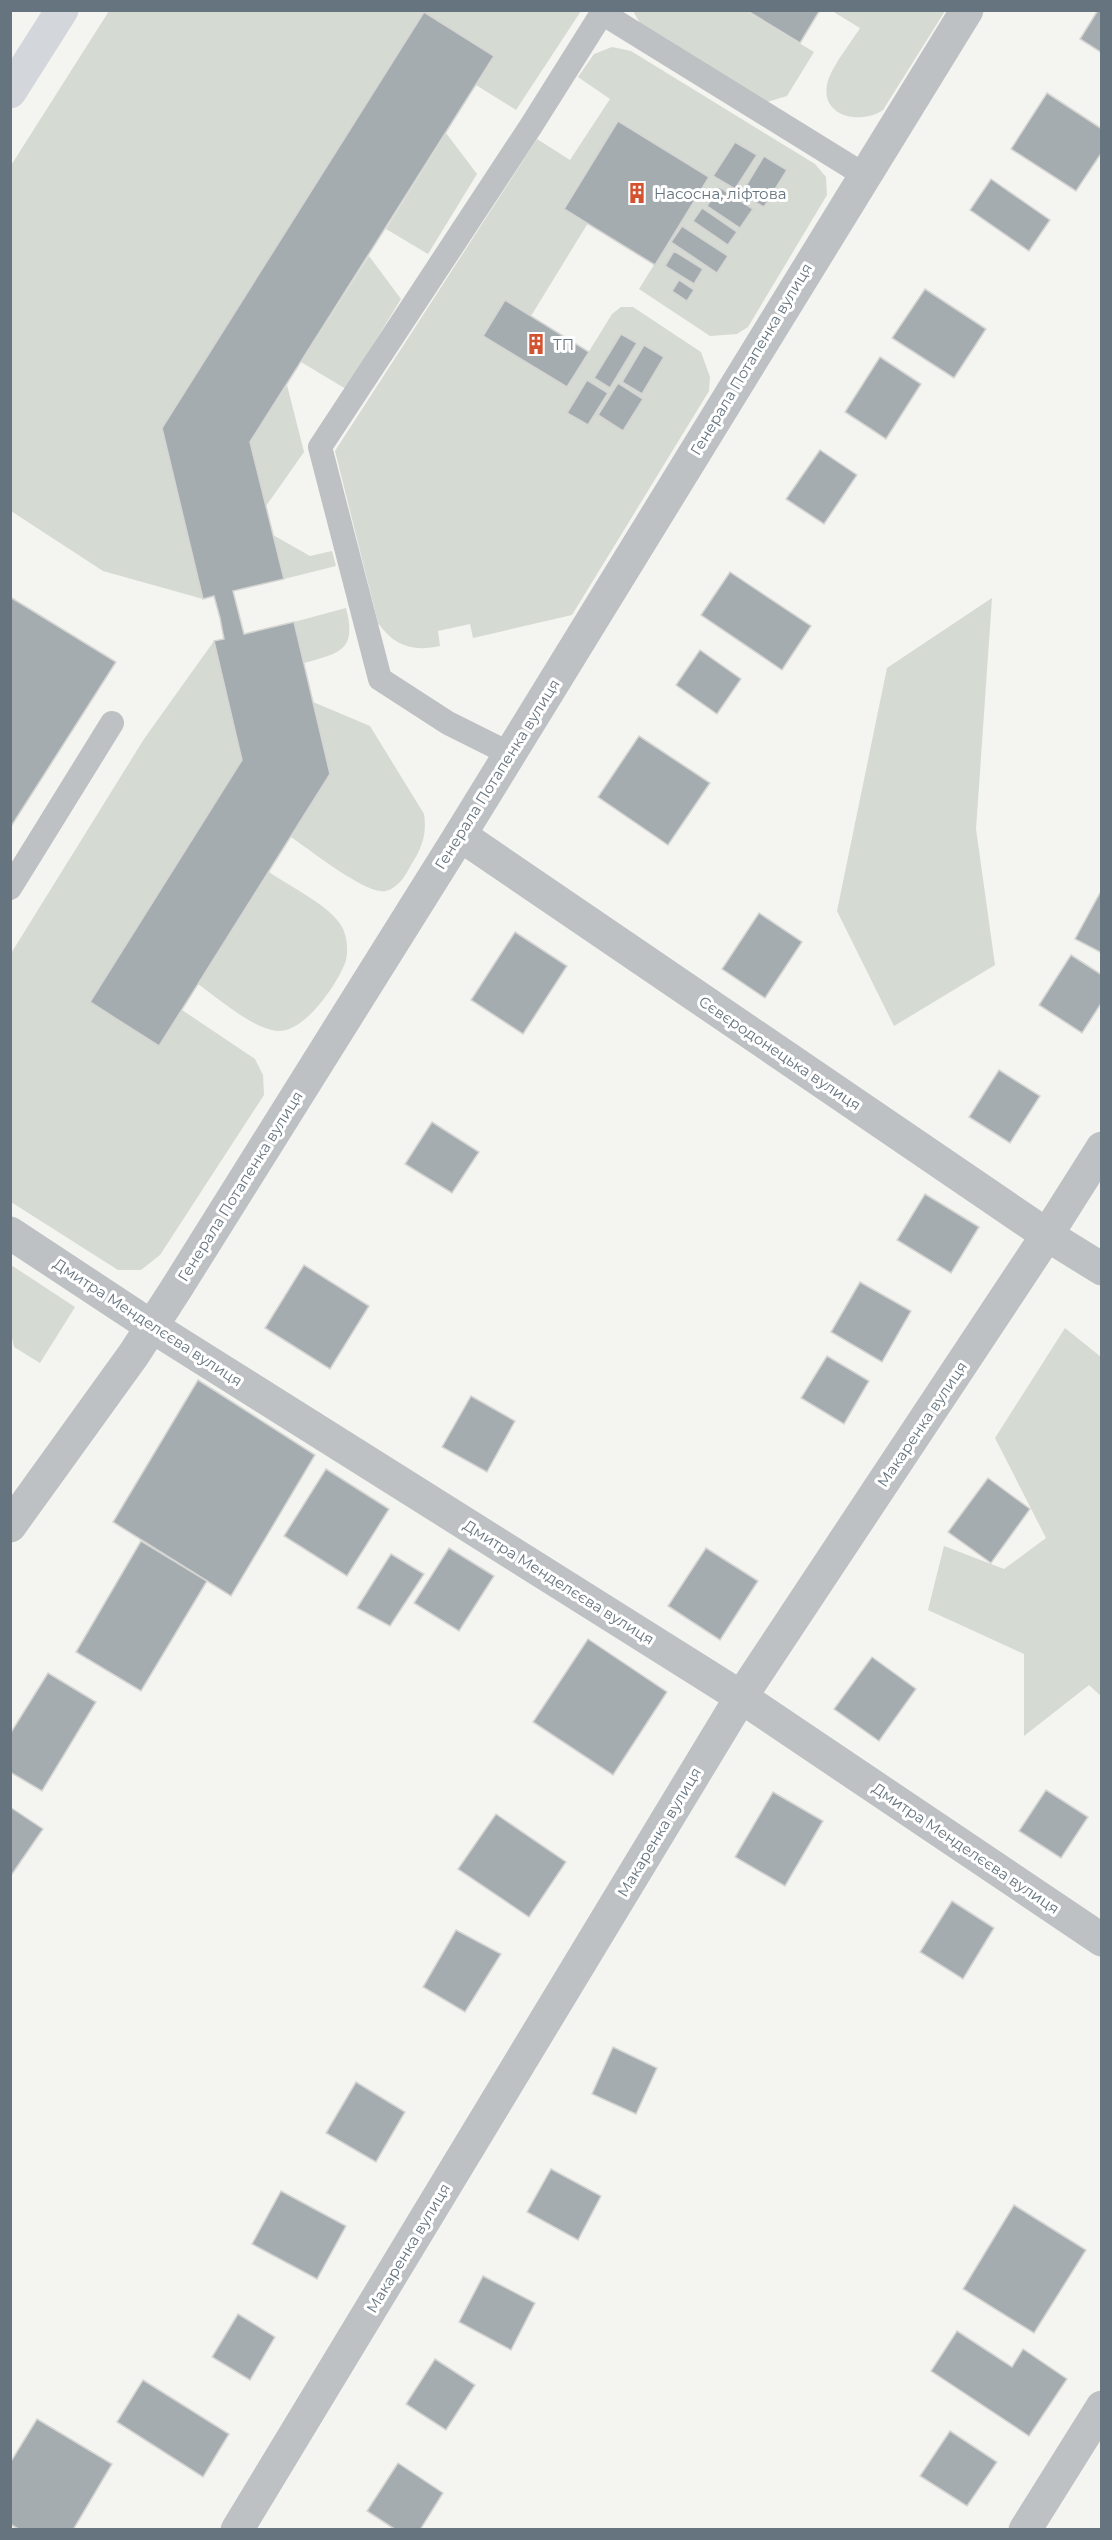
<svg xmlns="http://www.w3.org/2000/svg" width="1112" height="2540" font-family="Montserrat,sans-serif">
	<rect width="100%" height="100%" fill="#f4f4f0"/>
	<g fill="#d5dad2">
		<path d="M 109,11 L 581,11 L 516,110 L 476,85 L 494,56 L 424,13 L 162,428 L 203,599 L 103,571 L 11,511 L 10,167 Z"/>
		<path d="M 633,11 L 746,11 L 814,52 L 787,96 L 767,102 L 644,30 Z"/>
		<path d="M 832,11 L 945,11 L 883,110 C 861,125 821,117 827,85 C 830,68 851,43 860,28 Z"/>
		<path d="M 612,47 L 631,51 L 815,164 L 826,177 L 827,195 L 748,327 L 737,334 L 710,336 L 639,289 L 709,177 L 618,121 L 564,208 L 588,223 L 531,316 L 505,300 L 483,336 L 567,387 L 612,314 L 621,307 L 633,307 L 701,352 L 710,377 L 709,391 L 572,615 L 473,638 L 470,624 L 438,631 L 440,646 C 413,652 394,646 378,623 L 335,451 L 537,139 L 570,160 L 610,99 L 578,77 L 594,54 Z"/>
		<path d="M 446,133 L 477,174 L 428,254 L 386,229 Z"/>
		<path d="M 369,256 L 401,299 L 346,389 L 301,362 Z"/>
		<path d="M 287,385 L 304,452 L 266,506 L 250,442 Z"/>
		<path d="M 273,535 L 310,556 L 332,551 L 336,566 L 284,579 Z"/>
		<path d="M 992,598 L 976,829 L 995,965 L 894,1026 L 837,911 L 887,668 Z"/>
		<path d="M 346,608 C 357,650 341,653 304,663 L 294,622 Z"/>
		<path d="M 214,641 L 242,760 L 90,1002 L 159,1046 L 182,1010 L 255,1059 L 263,1075 L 264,1095 L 160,1255 L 141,1270 L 118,1270 L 11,1202 L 10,955 L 144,739 Z"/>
		<path d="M 313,702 L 370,726 L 424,814 C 427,834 422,848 411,865 C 406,875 398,888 386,891 C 366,895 309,849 291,837 L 330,774 Z"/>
		<path d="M 269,872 C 289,886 331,906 342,927 C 347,936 349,953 345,963 C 336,986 304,1033 277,1031 C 253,1029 218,998 198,984 Z"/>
		<path d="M 11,1265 L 75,1307 L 40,1363 L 14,1347 L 10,1328 Z"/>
		<path d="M 1065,1328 L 1101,1357 L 1101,1696 L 1089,1685 L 1024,1736 L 1024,1654 L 928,1610 L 944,1546 L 1004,1569 L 1046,1538 L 995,1438 Z"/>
	</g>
	<g fill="#a4acb0" stroke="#d5d5d3" stroke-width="1.5">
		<path d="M 746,10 L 820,10 L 800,43 Z"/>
		<path d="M 1098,10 L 1102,10 L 1102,53 L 1080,39 Z"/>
		<path d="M 424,12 L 494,56 L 250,442 L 284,579 L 233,591 L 244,634 L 294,622 L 330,774 L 159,1046 L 90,1002 L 242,760 L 214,641 L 224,639 L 220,618 L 214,596 L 203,599 L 162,428 Z"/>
		<path d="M 1047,93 L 1102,129 L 1102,152 L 1076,191 L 1011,149 Z"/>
		<path d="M 618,121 L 709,177 L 655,265 L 564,209 Z"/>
		<path d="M 735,142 L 757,155 L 735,189 L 713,176 Z"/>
		<path d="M 764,156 L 787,170 L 764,207 L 741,194 Z"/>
		<path d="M 991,179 L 1050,220 L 1029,251 L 970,210 Z"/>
		<path d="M 719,187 L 753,209 L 740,228 L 707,206 Z"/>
		<path d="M 702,208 L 737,232 L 728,245 L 693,221 Z"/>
		<path d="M 682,226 L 728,256 L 717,273 L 671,242 Z"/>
		<path d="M 674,251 L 703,269 L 694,284 L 665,266 Z"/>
		<path d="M 679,280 L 694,290 L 687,301 L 672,291 Z"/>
		<path d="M 925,289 L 986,329 L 954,378 L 892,338 Z"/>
		<path d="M 505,300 L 589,352 L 567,387 L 483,336 Z"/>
		<path d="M 621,334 L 637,343 L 610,388 L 594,378 Z"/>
		<path d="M 644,345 L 664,357 L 642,394 L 622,382 Z"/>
		<path d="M 880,357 L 921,384 L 886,439 L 845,412 Z"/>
		<path d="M 587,380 L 608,393 L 588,425 L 567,413 Z"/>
		<path d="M 618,383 L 643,399 L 623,431 L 598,415 Z"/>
		<path d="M 820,450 L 857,475 L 824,524 L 786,499 Z"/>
		<path d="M 730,572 L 811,626 L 782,670 L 701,615 Z"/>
		<path d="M 10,597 L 116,662 L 10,828 Z"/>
		<path d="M 700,650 L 741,679 L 717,714 L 676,685 Z"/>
		<path d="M 639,736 L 710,783 L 668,845 L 598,797 Z"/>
		<path d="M 1100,893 L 1102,893 L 1102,953 L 1075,939 Z"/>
		<path d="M 759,913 L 802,942 L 765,998 L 722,969 Z"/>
		<path d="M 515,932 L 567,966 L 523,1034 L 471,1000 Z"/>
		<path d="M 1071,955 L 1102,975 L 1102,1002 L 1082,1033 L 1039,1005 Z"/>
		<path d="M 999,1070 L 1040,1096 L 1010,1143 L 969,1117 Z"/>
		<path d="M 432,1122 L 479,1152 L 452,1193 L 405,1164 Z"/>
		<path d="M 925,1194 L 979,1227 L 951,1273 L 897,1240 Z"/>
		<path d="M 304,1265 L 369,1306 L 330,1369 L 265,1328 Z"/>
		<path d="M 860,1282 L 911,1311 L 882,1362 L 831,1332 Z"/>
		<path d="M 827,1356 L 869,1381 L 844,1424 L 801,1398 Z"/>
		<path d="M 198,1380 L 315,1455 L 231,1596 L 113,1522 Z"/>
		<path d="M 471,1396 L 515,1421 L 487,1472 L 442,1447 Z"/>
		<path d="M 326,1469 L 389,1509 L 347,1576 L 284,1536 Z"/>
		<path d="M 988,1478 L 1030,1509 L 991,1563 L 948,1532 Z"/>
		<path d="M 141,1541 L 207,1581 L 141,1691 L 76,1652 Z"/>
		<path d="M 449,1548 L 494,1576 L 459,1631 L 414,1603 Z"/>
		<path d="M 706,1548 L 758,1581 L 720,1640 L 668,1606 Z"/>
		<path d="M 391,1554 L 424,1574 L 390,1626 L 357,1608 Z"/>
		<path d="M 588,1639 L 667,1692 L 613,1775 L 533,1722 Z"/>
		<path d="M 872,1657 L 916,1689 L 879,1741 L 834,1709 Z"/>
		<path d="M 48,1673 L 96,1702 L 42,1791 L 10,1772 L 10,1734 Z"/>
		<path d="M 1046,1790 L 1088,1817 L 1061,1858 L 1019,1831 Z"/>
		<path d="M 773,1792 L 823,1821 L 785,1886 L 735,1857 Z"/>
		<path d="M 10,1807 L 43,1829 L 10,1877 Z"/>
		<path d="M 496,1814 L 566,1862 L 529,1917 L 458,1869 Z"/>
		<path d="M 952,1901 L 994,1928 L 963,1979 L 920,1952 Z"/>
		<path d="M 456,1930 L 501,1954 L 465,2012 L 423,1987 Z"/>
		<path d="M 613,2047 L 657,2068 L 636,2114 L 592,2094 Z"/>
		<path d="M 356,2082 L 405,2112 L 376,2162 L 326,2133 Z"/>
		<path d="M 551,2169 L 601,2196 L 578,2240 L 527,2212 Z"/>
		<path d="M 281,2191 L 346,2226 L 317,2279 L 252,2244 Z"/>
		<path d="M 1014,2205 L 1086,2250 L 1034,2333 L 963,2289 Z"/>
		<path d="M 483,2276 L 535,2303 L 511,2350 L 459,2322 Z"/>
		<path d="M 238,2314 L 275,2337 L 250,2380 L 212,2357 Z"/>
		<path d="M 957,2331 L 1012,2367 L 1023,2349 L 1067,2379 L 1029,2436 L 931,2371 Z"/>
		<path d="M 435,2359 L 475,2385 L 446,2430 L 406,2404 Z"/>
		<path d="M 143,2380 L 229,2434 L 203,2477 L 117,2422 Z"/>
		<path d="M 37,2419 L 112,2464 L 73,2530 L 20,2530 L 10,2524 L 10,2463 Z"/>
		<path d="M 950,2431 L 997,2462 L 967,2506 L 920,2476 Z"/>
		<path d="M 398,2463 L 443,2493 L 420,2530 L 396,2530 L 367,2511 Z"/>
	</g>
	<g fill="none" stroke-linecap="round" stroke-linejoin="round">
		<g stroke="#bdc1c4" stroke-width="24">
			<path d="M 602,13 L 864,175"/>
			<path d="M 510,754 L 448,723 L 380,679 L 320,447 L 531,126 L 604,10"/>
			<path d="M 10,888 L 112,723"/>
		</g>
		<g stroke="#bdc1c4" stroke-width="33">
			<path d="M 460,835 L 1047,1235 L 1102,1269"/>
			<path d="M 10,1233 L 151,1326 L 741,1697 L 1102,1940"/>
			<path d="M 10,1526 L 134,1354 L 176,1289 L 460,835 L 967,10"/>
			<path d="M 237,2530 L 741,1697 L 1047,1235 L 1102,1148"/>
			<path d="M 1025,2530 L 1102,2407"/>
		</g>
		<path stroke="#d3d7db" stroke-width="33" d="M 10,92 L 62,10"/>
	</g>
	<defs>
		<symbol id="building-bare" viewBox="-9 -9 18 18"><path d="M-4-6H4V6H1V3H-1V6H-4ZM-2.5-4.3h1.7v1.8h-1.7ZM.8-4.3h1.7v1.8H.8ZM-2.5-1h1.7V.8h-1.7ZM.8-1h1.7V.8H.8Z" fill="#d35331" stroke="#fff" stroke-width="2.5" paint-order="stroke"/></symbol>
	</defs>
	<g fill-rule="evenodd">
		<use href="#building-bare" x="622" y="178" width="30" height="30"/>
		<use href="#building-bare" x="521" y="329" width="30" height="30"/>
	</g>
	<g text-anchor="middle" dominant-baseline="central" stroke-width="6" stroke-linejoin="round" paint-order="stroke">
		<g font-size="15" fill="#65747f" stroke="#fff" text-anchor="start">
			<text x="654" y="193">Насосна, ліфтова</text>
			<text x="553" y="344">ТП</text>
		</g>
		<g font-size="15" fill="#65747f" stroke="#fff">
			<text transform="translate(751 359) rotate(-59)">Генерала Потапенка вулиця</text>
			<text transform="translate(497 774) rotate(-58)">Генерала Потапенка вулиця</text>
			<text transform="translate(780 1053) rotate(34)">Сєвєродонецька вулиця</text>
			<text transform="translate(240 1186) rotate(-58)">Генерала Потапенка вулиця</text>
			<text transform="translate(148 1322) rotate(33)">Дмитра Менделєєва вулиця</text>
			<text transform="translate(922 1424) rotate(-56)">Макаренка вулиця</text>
			<text transform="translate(559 1582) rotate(32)">Дмитра Менделєєва вулиця</text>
			<text transform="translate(659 1832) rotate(-59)">Макаренка вулиця</text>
			<text transform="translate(966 1848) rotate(34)">Дмитра Менделєєва вулиця</text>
			<text transform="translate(408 2248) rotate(-59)">Макаренка вулиця</text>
		</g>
	</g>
	<rect width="1112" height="2540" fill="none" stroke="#65747f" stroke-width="24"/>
</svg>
